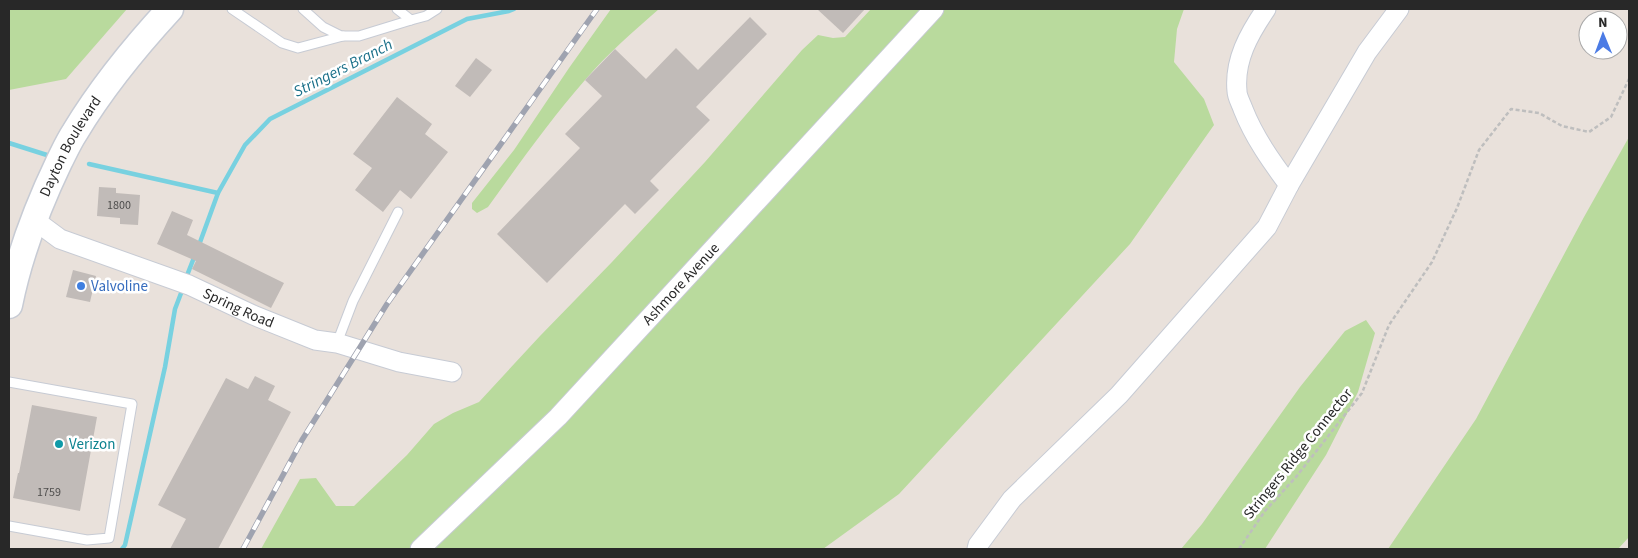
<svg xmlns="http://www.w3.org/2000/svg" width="1638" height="558" font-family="'Source Sans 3',sans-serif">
	<rect width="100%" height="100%" fill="#e9e1db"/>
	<g fill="#b9da9d">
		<path d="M 9,9 L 127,9 L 66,79 L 9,90 Z"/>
		<path d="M 611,9 L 659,9 C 634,31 607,54 585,80 C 550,120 519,164 488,207 L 477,213 L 472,209 L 472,203 L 514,150 L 569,68 Z"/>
		<path d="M 871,9 L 1184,9 L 1177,29 L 1174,62 L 1204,99 L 1214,125 L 1130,244 L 899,494 L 823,549 L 261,549 L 300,479 L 316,478 L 336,506 L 354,506 L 407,455 L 434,424 L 453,413 L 479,402 L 540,336 L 612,262 L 705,162 L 802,50 L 818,35 L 833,38 L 845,37 Z"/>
		<path d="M 1629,137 L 1629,537 L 1618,549 L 1388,549 L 1476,419 L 1584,217 Z"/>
		<path d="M 1366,320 L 1375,333 L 1358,392 L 1326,455 L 1265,549 L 1181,549 L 1202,524 L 1300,387 L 1345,331 Z"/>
	</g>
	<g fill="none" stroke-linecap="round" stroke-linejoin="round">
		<g stroke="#78d1e0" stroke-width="4.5">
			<path d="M 9,143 L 50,156"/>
			<path d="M 89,164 L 218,193"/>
			<path d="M 199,245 L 218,193 L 245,145 L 270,119 L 467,19 L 509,11 L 514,9"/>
			<path d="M 186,278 L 195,255"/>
			<path d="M 122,549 L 125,545 L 165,367 L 175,309 L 183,288"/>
		</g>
	</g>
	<g fill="#c1bbb8">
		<path d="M 817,9 L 865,9 L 843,33 Z"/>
		<path d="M 750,17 L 767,34 L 696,107 L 710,120 L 650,181 L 659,190 L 635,214 L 625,204 L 547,283 L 497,234 L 580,148 L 565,134 L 602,96 L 585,80 L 615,49 L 646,79 L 676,48 L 698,70 Z"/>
		<path d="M 476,58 L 492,70 L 470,97 L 455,86 Z"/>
		<path d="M 397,97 L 432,124 L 425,134 L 448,152 L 411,199 L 400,190 L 383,212 L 355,190 L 372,168 L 353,154 Z"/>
		<path d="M 99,187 L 116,188 L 116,193 L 140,195 L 138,225 L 120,224 L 120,218 L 97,216 Z"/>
		<path d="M 172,211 L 193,220 L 187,235 L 284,283 L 271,308 L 192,269 L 196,261 L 157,244 Z"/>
		<path d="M 73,270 L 96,276 L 90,302 L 66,297 Z"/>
		<path d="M 255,376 L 275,386 L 268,400 L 291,412 L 218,549 L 170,549 L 186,519 L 158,505 L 226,378 L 248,389 Z"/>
		<path d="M 32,405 L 97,417 L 80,511 L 13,498 L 18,473 L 19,473 Z"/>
	</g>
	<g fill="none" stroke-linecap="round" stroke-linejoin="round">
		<defs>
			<g id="service">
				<path d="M 232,9 L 282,43 L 298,48 L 343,36"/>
				<path d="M 303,9 L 323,27 L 341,36 L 359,36 L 411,20"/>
				<path d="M 397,9 L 411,20 L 426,16 L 437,9"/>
				<path d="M 337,343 L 353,301 L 398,212"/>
				<path d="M 9,382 L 132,404 L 109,538 L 87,540 L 9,526"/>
			</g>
			<g id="minor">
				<path d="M 1266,9 C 1249,34 1234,60 1237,91 C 1237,97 1241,103 1243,109 C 1254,137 1271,161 1289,185"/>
				<path id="s1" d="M 33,219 L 60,239 L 189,285 L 253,315 L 315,340 L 337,343 L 399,362 L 452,372"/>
				<path id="s2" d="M 420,549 L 558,417 L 934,9"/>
				<path d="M 977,549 L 978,545 L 1012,499 L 1119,395 L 1267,227 L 1289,185 L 1367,52 L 1399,9"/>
			</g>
			<g id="secondary">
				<path id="s3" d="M 9,305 C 19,255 37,208 59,162 C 64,152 69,141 75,132 C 102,87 135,47 170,9"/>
			</g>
		</defs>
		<use href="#service" stroke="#c7cbd4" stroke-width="11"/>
		<use href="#minor" stroke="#c7cbd4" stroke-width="21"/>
		<use href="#secondary" stroke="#c7cbd4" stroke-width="29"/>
		<path stroke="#bebebe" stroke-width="2.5" stroke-dasharray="4 2.5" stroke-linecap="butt" d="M 1239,549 L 1265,511 L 1296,477 L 1362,393 L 1389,325 L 1432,262 L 1457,208 L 1479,150 L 1511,109 L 1539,113 L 1562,126 L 1589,132 L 1611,117 L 1629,79"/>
		<use href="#service" stroke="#fff" stroke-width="9"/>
		<use href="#minor" stroke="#fff" stroke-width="19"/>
		<use href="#secondary" stroke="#fff" stroke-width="26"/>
		<defs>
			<path id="rail" d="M 243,549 L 302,440 L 387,304 L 597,9"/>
		</defs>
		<use href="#rail" stroke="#9fa3b0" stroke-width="5.5"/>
		<use href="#rail" stroke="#fff" stroke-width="4" stroke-dasharray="11" stroke-linecap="butt"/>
	</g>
	<circle fill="#3f7fe0" stroke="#fff" stroke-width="2" cx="81" cy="286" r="5"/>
	<circle fill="#0f9aa8" stroke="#fff" stroke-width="2" cx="59" cy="444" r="5"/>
	<g text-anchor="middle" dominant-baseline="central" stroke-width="5" stroke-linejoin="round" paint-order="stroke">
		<g font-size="12" fill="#4e4d4c">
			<text x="119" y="205">1800</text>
			<text x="49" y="492">1759</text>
		</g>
		<g font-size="15" fill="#282828" stroke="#fff">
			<text stroke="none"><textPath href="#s3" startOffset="171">Dayton Boulevard</textPath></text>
			<text stroke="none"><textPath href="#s2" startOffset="372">Ashmore Avenue</textPath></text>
			<text stroke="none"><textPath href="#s1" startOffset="225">Spring Road</textPath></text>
			<text transform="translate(1298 454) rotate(-51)">Stringers Ridge Connector</text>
		</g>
		<g font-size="15" fill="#366cbe" stroke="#fff" text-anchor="start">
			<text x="91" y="286">Valvoline</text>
		</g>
		<g font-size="15" fill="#0d838f" stroke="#fff" text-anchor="start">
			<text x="69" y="444">Verizon</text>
		</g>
		<g font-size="16" font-style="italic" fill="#1b7089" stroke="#fff">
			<text transform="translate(343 68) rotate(-27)">Stringers Branch</text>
		</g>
	</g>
	<rect width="1638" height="558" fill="none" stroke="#282828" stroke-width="20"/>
	<g transform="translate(1603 35) rotate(359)"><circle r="24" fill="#ffffff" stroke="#a9a9a9"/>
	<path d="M0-4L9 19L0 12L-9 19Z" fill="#4b7be5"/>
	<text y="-8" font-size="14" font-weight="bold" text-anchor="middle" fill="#282828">N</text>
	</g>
</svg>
